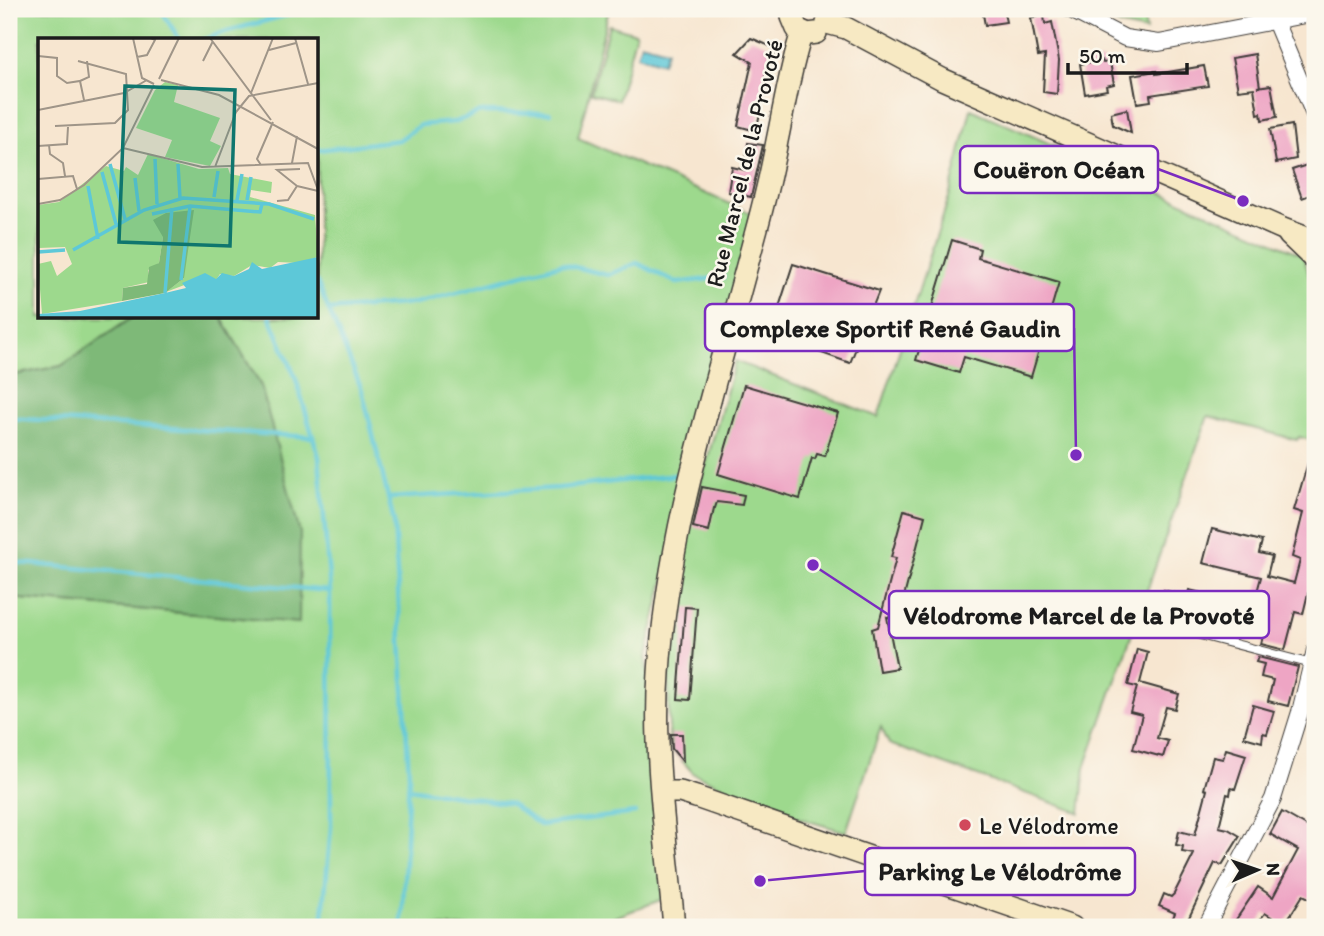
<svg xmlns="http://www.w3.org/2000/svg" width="1324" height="936" font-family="Itim,sans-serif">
	<rect width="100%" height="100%" fill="#fbf7ec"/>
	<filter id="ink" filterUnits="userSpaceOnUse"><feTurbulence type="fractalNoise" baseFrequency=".0143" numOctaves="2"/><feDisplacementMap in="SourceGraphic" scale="14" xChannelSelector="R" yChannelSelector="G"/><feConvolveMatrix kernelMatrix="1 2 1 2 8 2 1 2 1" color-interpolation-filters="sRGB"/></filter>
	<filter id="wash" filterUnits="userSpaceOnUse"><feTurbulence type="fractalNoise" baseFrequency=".00686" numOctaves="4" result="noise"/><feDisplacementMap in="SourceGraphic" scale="28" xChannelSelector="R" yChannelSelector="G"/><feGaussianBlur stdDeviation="1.57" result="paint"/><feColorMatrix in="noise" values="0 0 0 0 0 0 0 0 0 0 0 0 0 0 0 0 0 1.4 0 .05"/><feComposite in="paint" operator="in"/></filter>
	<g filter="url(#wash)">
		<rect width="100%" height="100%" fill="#f7e6d0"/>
		<g fill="#9dd98d" stroke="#5c7a54" stroke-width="2">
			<path d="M 9,9 L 609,9 L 578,138 L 753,214 L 646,655 L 663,899 L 613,918 L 611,927 L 9,927 L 9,598 L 299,623 L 261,386 L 221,317 L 317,317 L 317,40 L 40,40 L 40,317 L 133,317 L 61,366 L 9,376 Z"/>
			<path d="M 1108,9 L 1143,9 L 1146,31 L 1122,26 L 1104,18 Z"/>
			<path d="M 609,25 L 636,33 L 618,100 L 591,93 Z"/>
			<path d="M 971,109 L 1303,255 L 1315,294 L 1315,441 L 1299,437 L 1297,440 L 1208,416 L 1085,768 L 1080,813 L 889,744 L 881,727 L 846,832 L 788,815 L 694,774 L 670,747 C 667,698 668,647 675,598 C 688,517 714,439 735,361 L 878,417 L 949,197 Z"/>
		</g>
		<path fill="#7eb978" stroke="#4d6a4a" stroke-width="2" d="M 133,317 L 221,317 L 261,386 L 300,533 L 299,623 L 9,598 L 9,376 L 61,366 Z"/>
		<path fill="#5dc8d8" stroke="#3c727a" stroke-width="2" d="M 641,43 L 667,50 L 663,63 L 637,55 Z"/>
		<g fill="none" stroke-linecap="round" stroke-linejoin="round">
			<g stroke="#5dc8d8" stroke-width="4.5">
				<path d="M 160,9 L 180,40"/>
				<path d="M 203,40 L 224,32 L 310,9"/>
				<path d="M 317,150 L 399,140 L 420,125 L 455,122 L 481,112 L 550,113"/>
				<path d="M 317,282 L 362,390 L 394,522 L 409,775 L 402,927"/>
				<path d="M 328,310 L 416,303 L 562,264 L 608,275 L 637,263 L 677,283 L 724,277"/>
				<path d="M 270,317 L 295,376 L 319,457 L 330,591 L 331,827 L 322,927"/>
				<path d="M 9,418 L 313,437"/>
				<path d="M 388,498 L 559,488 L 676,475"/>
				<path d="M 9,562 L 330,591"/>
				<path d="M 408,788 L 511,804 L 540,825 L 635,813"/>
			</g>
		</g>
		<g id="blocks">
			<g fill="#eea5c4">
				<path d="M 982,9 L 1003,9 L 1006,22 L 985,25 Z"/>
				<path d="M 1044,15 L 1045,24 L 1052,22 L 1059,60 L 1057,94 L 1043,92 L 1045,55 L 1038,56 L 1031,18 Z"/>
				<path d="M 751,38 L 777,49 L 765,77 L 768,78 L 756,131 L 738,126 L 752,62 L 737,53 Z"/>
				<path d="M 1255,54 L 1260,87 L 1257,87 L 1271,85 L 1277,117 L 1262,120 L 1261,113 L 1258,114 L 1254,88 L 1238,90 L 1232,58 Z"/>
				<path d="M 1102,60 L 1103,63 L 1110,62 L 1114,84 L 1106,86 L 1107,90 L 1085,94 L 1080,64 Z"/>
				<path d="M 1204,66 L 1208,86 L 1150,95 L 1151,101 L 1137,103 L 1132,75 L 1156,71 L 1156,74 Z"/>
				<path d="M 1127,109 L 1131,133 L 1113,125 L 1111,113 Z"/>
				<path d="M 1292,125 L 1296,159 L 1276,163 L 1270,129 Z"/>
				<path d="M 748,143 L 763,145 L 751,197 L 728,192 L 732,167 L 745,170 Z"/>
				<path d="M 1310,164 L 1315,179 L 1315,193 L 1302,198 L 1292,170 Z"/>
				<path d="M 952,240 L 980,249 L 978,258 L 1059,282 L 1031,377 L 964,357 L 959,373 L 916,360 Z"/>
				<path d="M 793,264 L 879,291 L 850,363 L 770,335 Z"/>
				<path d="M 744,385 L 838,413 L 825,456 L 817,454 L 815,459 L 812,458 L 800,499 L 718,474 Z"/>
				<path d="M 1312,449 L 1315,449 L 1315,594 L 1308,593 L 1303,614 L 1295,612 L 1285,650 L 1261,644 L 1265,628 L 1241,621 L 1238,632 L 1230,631 L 1228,636 L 1211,631 L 1216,612 L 1224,614 L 1231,601 L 1253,607 L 1261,577 L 1203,563 L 1212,529 L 1262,541 L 1259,553 L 1272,556 L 1267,576 L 1294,583 L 1300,560 L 1292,557 L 1303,513 L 1294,510 Z"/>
				<path d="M 702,487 L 744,495 L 742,505 L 717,502 L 715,508 L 714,508 L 709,531 L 693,527 Z"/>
				<path d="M 904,510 L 925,516 L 898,620 L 887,617 L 897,668 L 879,671 L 872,629 L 878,627 L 896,558 L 891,557 Z"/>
				<path d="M 1164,590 L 1187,597 L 1189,590 L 1202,593 L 1197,613 L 1178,608 L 1173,625 L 1156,620 Z"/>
				<path d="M 685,607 L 697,608 L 690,700 L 678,699 Z"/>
				<path d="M 1137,649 L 1148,652 L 1140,683 L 1179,694 L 1175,709 L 1166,707 L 1157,738 L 1168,741 L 1163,757 L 1133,749 L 1142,715 L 1130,712 L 1137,687 L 1128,685 Z"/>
				<path d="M 1258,657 L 1298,667 L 1288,706 L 1268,701 L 1273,680 L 1261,677 L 1264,664 L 1256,662 Z"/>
				<path d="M 1253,705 L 1274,711 L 1267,734 L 1263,733 L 1262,742 L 1244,737 Z"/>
				<path d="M 671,734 L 682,734 L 683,762 L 672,749 Z"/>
				<path d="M 1226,749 L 1246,755 L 1235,789 L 1231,788 L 1230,795 L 1227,794 L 1219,827 L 1228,829 L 1240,836 L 1222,865 L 1215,863 L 1185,926 L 1172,920 L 1175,913 L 1159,906 L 1164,894 L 1171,897 L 1174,894 L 1194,854 L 1182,852 L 1183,846 L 1176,845 L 1179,831 L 1195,835 L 1207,790 L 1204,789 L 1213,757 L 1223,759 Z"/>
				<path d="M 1282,812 L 1315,831 L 1315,901 L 1303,895 L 1284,925 L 1265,913 L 1255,927 L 1231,927 L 1258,887 L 1273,897 L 1298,850 L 1270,834 Z"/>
			</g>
		</g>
	</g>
	<g filter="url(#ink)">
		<use href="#blocks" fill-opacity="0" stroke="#3d3a37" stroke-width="2"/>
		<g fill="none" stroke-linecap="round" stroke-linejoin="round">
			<defs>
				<path id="lane" d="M 1200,635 L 1312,664"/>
				<g id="street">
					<path d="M 1069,9 L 1125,38 L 1159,43 L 1315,13"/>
					<path d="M 1270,9 L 1315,117"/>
					<path d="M 1206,927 L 1273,799 L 1300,712 L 1315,650"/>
				</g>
				<g id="secondary">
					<path d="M 793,9 L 792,17 L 797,29 L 808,34 L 816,33"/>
					<path d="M 827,23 L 846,28 L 942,79 L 1283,229 L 1315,241"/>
					<path d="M 1289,235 L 1315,260"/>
					<path d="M 663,792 L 680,792 L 696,797 L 1072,927"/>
					<path d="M 674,927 C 667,844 653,756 659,673 C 668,525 717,382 754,239 C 763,206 771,174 777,141 C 785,103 790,69 802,32"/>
				</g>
			</defs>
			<use href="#lane" stroke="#3d3a37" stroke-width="10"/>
			<use href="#street" stroke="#3d3a37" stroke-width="18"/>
			<use href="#secondary" stroke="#3d3a37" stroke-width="24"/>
			<use href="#lane" stroke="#fff" stroke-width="8"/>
			<use href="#street" stroke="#fff" stroke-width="16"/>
			<use href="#secondary" stroke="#f7e9c3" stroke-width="21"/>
		</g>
	</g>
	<circle fill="#d1495b" stroke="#fbf7ec" stroke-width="2.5" cx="965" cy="825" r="7"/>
	<g text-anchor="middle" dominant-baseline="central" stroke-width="5" stroke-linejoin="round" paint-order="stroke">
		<g font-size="24" fill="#1c1c1c" stroke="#fbf7ec">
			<text transform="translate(744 163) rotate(-76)">Rue Marcel de la Provoté</text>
		</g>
		<g font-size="24" fill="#1c1c1c" stroke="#fbf7ec" text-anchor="start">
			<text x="979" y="825">Le Vélodrome</text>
		</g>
	</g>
	<g transform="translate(38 38)">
		<rect width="280" height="280" fill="#f7e6d0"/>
		<path d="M 127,44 L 140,47 L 136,64 L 182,80 L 172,103 L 183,108 L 172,128 L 127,119 L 134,102 L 98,90 L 117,52 ZM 110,116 L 161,131 L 190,130 L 192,136 L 234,144 L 233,155 L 213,152 L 212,159 L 277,177 L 280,219 L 260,225 L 240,224 L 232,230 L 214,227 L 196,238 L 182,236 L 178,242 L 162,241 L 128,254 L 146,240 L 125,199 L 121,225 L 110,232 L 111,244 L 85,250 L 84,263 L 4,276 L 0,226 L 13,223 L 19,238 L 34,226 L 27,209 L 1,210 L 0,167 L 21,164 L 68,128 L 86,133 L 88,129 L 100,137 Z" fill="#9dd98d"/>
		<path d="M 156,172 L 146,240 L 127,255 L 84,263 L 85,250 L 109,246 L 111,229 L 121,225 L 125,199 L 115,182 L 128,175 Z" fill="#7eb978"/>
		<path d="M 280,219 L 280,280 L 0,280 L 0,276 L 42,273 L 127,255 L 148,250 L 144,245 L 167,235 L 178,241 L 184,235 L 196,238 L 211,231 L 214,224 L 224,231 Z" fill="#5dc8d8"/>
		<path fill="none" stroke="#5dc8d8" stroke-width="3.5" d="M 117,121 L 119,166M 72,126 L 87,181M 140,126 L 142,160M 64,134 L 78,186M 97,140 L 101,173M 50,148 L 60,201M 176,159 L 180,133M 199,162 L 204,136M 209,162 L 213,139M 114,176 L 152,168 L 222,174 L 224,166M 35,212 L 106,172 L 145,160 L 231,166 L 276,181M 0,214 L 27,212M 143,242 L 152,169M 127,255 L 134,170"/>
		<path fill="none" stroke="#9f9588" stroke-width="2" d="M 95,0 L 104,40 L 116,46M 172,0 L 233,82M 257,0 L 270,46M 231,12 L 258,5M 0,18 L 19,20 L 19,38 L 29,45 L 42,43 L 46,62M 99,19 L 109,17 L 117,2 L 113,0M 165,23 L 175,3M 0,34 L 0,73M 121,41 L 141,0M 123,42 L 181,57 L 280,111M 42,43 L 51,39 L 49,23M 213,55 L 235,0M 0,72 L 86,55 L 109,42M 17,88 L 77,85 L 90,72 L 88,36 L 40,23M 11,107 L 12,116 L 25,125 L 27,138M 0,108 L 29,106 L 30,89M 85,110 L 164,129 L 270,125 L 280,152M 254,125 L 259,98M 223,127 L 219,121 L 235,84M 177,129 L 198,74 L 211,58 L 280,45M 0,141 L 35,138 L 39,151M 259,148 L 239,132 L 262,131M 259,148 L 280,153M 239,163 L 250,162 L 259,148M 0,166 L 22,162 L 46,147 L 85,110 L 116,47"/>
		<path fill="#0f766e" fill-opacity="0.15" stroke="#0f766e" stroke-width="3.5" d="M 87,48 L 197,52 L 192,208 L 81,204 Z"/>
		<rect width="280" height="280" fill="none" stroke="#1c1c1c" stroke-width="3.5"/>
	</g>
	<path fill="none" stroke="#7b2cbf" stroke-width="2.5" d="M1243 201L1158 169M1076 455L1074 328M813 565L889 615M760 881L865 871"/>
	<g fill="#7b2cbf" stroke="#fbf7ec" stroke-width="2.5">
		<circle cx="1243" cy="201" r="7"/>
		<circle cx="1076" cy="455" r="7"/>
		<circle cx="813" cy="565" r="7"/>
		<circle cx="760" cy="881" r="7"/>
	</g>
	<g fill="#fbf7ec" stroke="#7b2cbf" stroke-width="2.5">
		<rect x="960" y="146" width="198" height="47" rx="7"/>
		<rect x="705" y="304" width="369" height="47" rx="7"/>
		<rect x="889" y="591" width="380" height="47" rx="7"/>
		<rect x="865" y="848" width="270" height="47" rx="7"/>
	</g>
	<g font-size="26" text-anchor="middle" font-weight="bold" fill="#1c1c1c">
		<text x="1059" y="178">Couëron Océan</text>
		<text x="890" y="337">Complexe Sportif René Gaudin</text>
		<text x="1079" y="624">Vélodrome Marcel de la Provoté</text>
		<text x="1000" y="880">Parking Le Vélodrôme</text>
	</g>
	<rect width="1324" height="936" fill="none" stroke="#fbf7ec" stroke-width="35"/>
	<g transform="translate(1257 870) rotate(88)" stroke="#fbf7ec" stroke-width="5" paint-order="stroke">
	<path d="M0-5L12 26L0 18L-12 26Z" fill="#1c1c1c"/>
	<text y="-10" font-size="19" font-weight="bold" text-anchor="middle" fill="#1c1c1c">N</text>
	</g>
	<path d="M1068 63v10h119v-10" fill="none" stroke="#1c1c1c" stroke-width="3.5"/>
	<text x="1079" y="63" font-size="21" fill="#1c1c1c" stroke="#fbf7ec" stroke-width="5" paint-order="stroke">50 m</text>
</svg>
